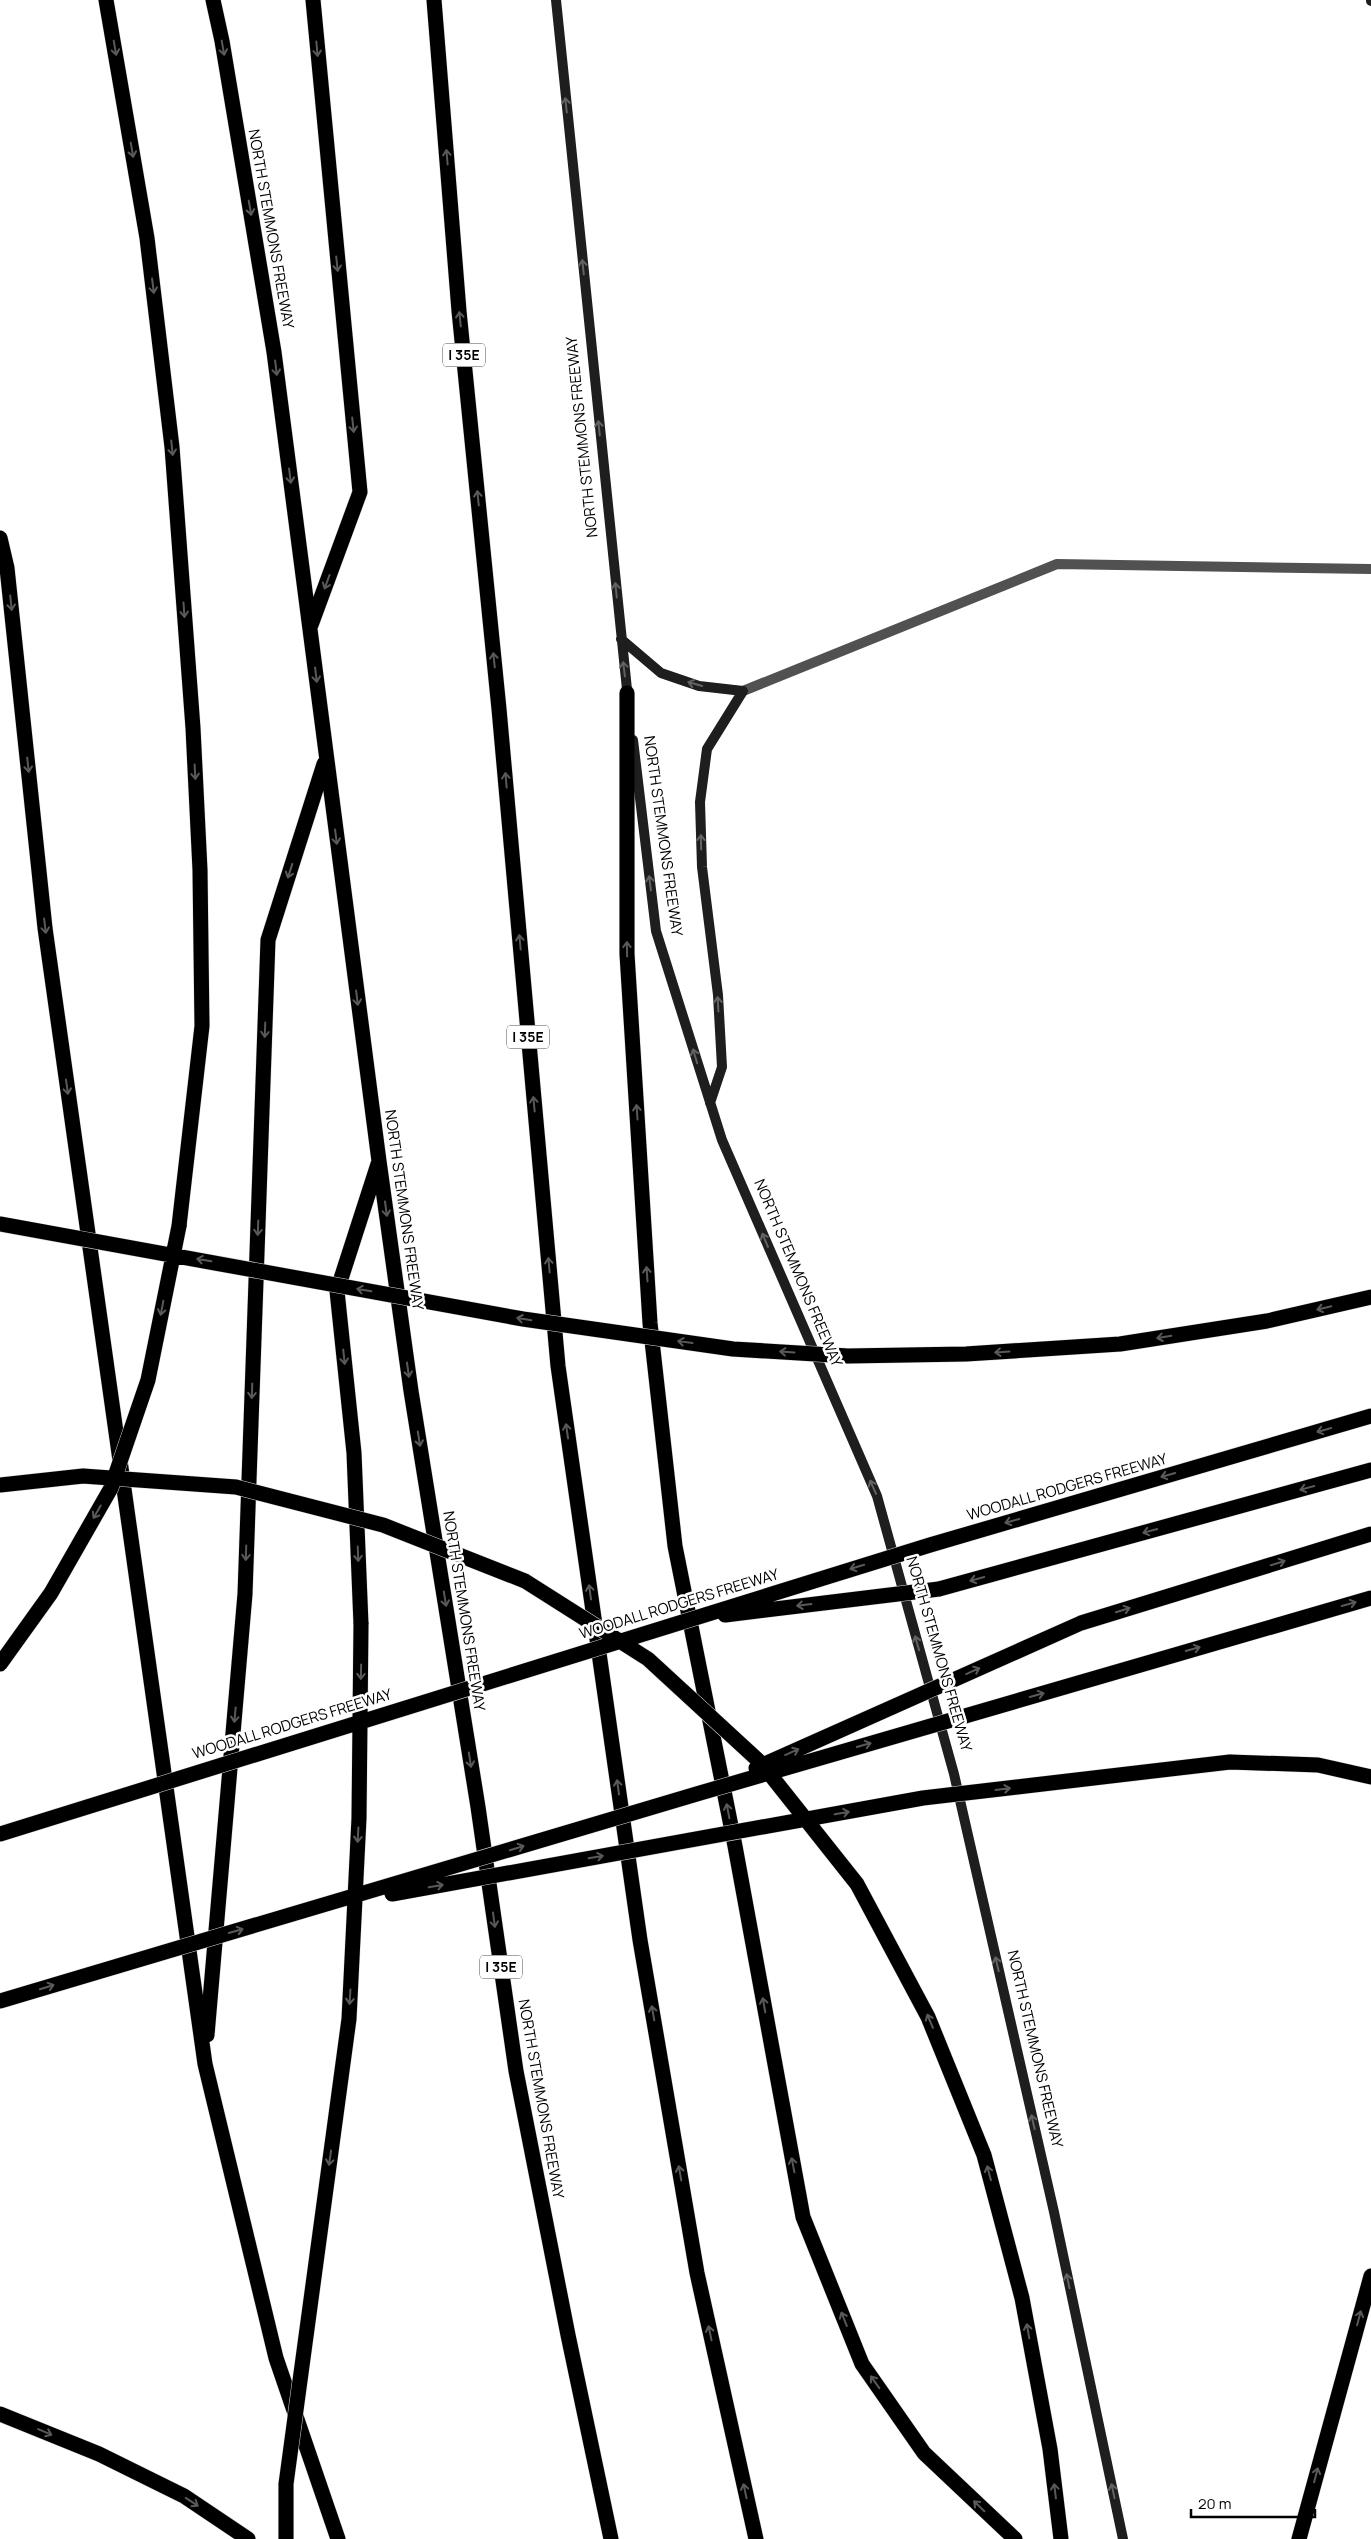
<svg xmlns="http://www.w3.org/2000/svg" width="1371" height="2539" viewBox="0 0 1371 2539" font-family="Manrope,sans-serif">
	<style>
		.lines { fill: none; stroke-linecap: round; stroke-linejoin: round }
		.motorway-casing { stroke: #dbdbdb; stroke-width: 16 }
		.service { stroke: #515151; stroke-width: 10 }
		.secondary { stroke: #1e1e1e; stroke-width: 10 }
		.motorway { stroke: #000; stroke-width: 15 }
		.motorway-bridge-casing { stroke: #dbdbdb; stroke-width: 16; stroke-linecap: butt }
		.motorway-bridge { stroke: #000; stroke-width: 15 }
		.oneway { stroke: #595959 }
		.oneway2 { stroke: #626262 }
		.labels { text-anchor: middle; stroke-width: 5; stroke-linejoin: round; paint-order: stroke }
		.shield { fill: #fff; stroke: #4c4c4c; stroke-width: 1 }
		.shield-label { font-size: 14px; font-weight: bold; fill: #000 }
		.street-label { font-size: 15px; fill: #000; stroke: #fff }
	</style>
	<rect width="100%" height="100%" fill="#fff"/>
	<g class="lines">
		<g class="motorway-casing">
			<path id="motorway" d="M106,0l41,238 25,209 21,281 7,142 2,156 -23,200
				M213,0l9,41 52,311 105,809 32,230 67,416 38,264 52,264 43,204
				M434,0l25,311 40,398 59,657 82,574 57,333 59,266
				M0,538l7,30 38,360 160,1136 71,294 62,181
				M311,625l49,-133 -47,-492
				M627,693v261l23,369 25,223 60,300 68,371 59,147 62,89 91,86
				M939,1589l432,-119
				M361,1624l-7,-171 -17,-162 41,-127
				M207,2035l38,-441 23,-654 56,-176
				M0,2414l99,40 85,42 64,43
				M1299,2539l72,-263"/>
		</g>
		<path class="service" d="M743,691l314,-127 314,5"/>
		<path class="secondary" d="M556,0l72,699
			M1371,0v1
			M621,639l40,34 38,13 44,5 -36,58 -7,53 2,65 16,128 4,72 -12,36
			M633,740l23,191 66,209 155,356 77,278 100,438 69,327"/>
		<use href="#motorway" class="motorway"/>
		<g class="motorway-bridge-casing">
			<path id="motorway-bridge" d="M0,1224l523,95 210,30 115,7 118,-2 154,-10 147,-23 104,-24
				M0,1485l83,-9 153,11 147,38 142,56 123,78 113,104 96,121 71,133 56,138 38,143 28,151 11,90
				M725,1615l214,-26
				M0,1664l51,-71 60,-105 37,-108 31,-154
				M756,1768l325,-145 290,-89
				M0,1834l930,-289 441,-129
				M392,1894l531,-96 307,-36 88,3 53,12
				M0,2001l700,-208 671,-195
				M286,2539v-55l63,-465 10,-201 2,-194"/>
		</g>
		<use href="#motorway-bridge" class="motorway-bridge"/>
	</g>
	<defs><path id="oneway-shaft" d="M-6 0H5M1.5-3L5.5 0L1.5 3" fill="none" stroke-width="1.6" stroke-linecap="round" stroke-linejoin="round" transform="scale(1.25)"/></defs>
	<g class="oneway">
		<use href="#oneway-shaft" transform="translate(115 48) rotate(80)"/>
		<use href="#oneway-shaft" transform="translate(223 48) rotate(80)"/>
		<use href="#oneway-shaft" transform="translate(317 49) rotate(85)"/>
		<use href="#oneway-shaft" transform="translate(132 150) rotate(80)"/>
		<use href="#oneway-shaft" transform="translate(447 157) rotate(-95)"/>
		<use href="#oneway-shaft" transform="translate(250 208) rotate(80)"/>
		<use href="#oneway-shaft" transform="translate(337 264) rotate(84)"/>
		<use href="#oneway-shaft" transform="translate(153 286) rotate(83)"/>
		<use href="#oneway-shaft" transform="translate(460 319) rotate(-96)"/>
		<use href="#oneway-shaft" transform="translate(276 368) rotate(83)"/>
		<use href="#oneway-shaft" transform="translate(353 425) rotate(84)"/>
		<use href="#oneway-shaft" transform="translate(172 448) rotate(84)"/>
		<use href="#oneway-shaft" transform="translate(290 476) rotate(83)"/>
		<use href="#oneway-shaft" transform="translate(478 498) rotate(-96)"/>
		<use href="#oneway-shaft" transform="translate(327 582) rotate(110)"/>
		<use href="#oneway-shaft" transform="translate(11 603) rotate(84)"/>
		<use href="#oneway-shaft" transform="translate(184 610) rotate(86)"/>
		<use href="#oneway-shaft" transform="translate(494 660) rotate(-96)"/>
		<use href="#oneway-shaft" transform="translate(316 675) rotate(83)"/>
		<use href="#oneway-shaft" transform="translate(28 765) rotate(84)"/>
		<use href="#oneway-shaft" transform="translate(195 772) rotate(87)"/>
		<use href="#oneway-shaft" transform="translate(506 780) rotate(-95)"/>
		<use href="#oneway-shaft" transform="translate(336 837) rotate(83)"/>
		<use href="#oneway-shaft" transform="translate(290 871) rotate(108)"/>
		<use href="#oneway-shaft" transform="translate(45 926) rotate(83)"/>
		<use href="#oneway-shaft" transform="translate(520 942) rotate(-95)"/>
		<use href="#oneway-shaft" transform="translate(627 949) rotate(-91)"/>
		<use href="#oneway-shaft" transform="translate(357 998) rotate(83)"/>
		<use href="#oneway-shaft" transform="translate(265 1030) rotate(92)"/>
		<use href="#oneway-shaft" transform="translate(67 1087) rotate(82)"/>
		<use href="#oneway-shaft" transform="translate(534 1104) rotate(-95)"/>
		<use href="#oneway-shaft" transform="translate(637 1112) rotate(-94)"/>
		<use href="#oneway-shaft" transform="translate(386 1209) rotate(82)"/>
		<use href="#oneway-shaft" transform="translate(258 1228) rotate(92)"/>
		<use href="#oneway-shaft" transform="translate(204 1260) rotate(-170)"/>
		<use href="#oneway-shaft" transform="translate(549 1265) rotate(-95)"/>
		<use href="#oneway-shaft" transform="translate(647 1274) rotate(-94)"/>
		<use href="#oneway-shaft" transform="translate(364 1290) rotate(-170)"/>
		<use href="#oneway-shaft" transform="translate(162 1308) rotate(101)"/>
		<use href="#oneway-shaft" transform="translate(1324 1308) rotate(167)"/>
		<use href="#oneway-shaft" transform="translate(524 1319) rotate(-171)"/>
		<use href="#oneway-shaft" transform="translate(1164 1337) rotate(171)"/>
		<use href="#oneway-shaft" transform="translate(685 1342) rotate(-172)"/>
		<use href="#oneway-shaft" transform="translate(787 1352) rotate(-176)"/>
		<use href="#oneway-shaft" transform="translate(1002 1352) rotate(176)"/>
		<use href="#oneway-shaft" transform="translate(344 1357) rotate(84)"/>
		<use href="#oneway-shaft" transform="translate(408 1370) rotate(82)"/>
		<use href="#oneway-shaft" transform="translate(252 1391) rotate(92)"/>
		<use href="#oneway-shaft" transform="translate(1324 1430) rotate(164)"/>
		<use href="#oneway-shaft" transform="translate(567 1431) rotate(-98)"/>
		<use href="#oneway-shaft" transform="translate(419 1439) rotate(81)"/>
		<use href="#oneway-shaft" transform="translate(1168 1475) rotate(164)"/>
		<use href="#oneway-shaft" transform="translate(1307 1488) rotate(165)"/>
		<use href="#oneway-shaft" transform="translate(97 1512) rotate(120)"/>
		<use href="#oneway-shaft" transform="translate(1012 1521) rotate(164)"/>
		<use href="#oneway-shaft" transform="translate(1150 1531) rotate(165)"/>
		<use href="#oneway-shaft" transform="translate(246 1553) rotate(92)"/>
		<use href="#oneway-shaft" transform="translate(358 1554) rotate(88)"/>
		<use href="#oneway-shaft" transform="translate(1278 1563) rotate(-17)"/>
		<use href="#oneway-shaft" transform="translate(857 1567) rotate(163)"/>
		<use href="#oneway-shaft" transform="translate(977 1579) rotate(165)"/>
		<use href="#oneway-shaft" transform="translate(590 1592) rotate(-98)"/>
		<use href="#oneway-shaft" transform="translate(445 1599) rotate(81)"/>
		<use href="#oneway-shaft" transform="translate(1349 1604) rotate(-16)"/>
		<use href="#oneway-shaft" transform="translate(804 1605) rotate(173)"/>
		<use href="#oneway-shaft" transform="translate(1123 1610) rotate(-17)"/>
		<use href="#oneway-shaft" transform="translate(1193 1649) rotate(-16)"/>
		<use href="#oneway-shaft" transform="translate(973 1671) rotate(-24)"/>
		<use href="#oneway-shaft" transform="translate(361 1672) rotate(91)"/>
		<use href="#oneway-shaft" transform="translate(1037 1695) rotate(-16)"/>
		<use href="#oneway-shaft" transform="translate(235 1715) rotate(95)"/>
		<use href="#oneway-shaft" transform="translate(864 1745) rotate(-16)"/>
		<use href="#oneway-shaft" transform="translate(792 1752) rotate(-24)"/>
		<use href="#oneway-shaft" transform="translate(470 1760) rotate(81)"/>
		<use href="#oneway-shaft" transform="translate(618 1787) rotate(-98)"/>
		<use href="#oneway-shaft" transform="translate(1003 1789) rotate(-7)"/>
		<use href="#oneway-shaft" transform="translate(728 1811) rotate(-101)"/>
		<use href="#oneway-shaft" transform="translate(842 1813) rotate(-10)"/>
		<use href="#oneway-shaft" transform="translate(358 1835) rotate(93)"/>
		<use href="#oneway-shaft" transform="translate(517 1848) rotate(-17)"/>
		<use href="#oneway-shaft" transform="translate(596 1857) rotate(-10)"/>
		<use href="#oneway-shaft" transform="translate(436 1886) rotate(-10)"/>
		<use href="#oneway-shaft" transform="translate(494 1920) rotate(82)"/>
		<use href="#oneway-shaft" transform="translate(236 1931) rotate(-16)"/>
		<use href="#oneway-shaft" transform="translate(47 1987) rotate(-17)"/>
		<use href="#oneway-shaft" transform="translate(350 1997) rotate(93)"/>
		<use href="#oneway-shaft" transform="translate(764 2005) rotate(-100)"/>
		<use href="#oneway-shaft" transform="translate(653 2013) rotate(-100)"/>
		<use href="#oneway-shaft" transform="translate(930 2021) rotate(-113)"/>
		<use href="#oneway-shaft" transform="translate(330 2158) rotate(98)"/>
		<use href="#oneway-shaft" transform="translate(793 2165) rotate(-101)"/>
		<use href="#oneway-shaft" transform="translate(680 2173) rotate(-100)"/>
		<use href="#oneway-shaft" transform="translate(989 2173) rotate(-105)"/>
		<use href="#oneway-shaft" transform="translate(1359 2318) rotate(-75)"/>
		<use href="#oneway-shaft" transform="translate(844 2319) rotate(-112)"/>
		<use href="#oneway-shaft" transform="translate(1028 2331) rotate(-100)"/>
		<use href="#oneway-shaft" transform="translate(710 2333) rotate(-102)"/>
		<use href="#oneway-shaft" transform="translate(875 2382) rotate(-125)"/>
		<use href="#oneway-shaft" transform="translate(45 2432) rotate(23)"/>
		<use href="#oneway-shaft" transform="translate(1316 2475) rotate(-75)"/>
		<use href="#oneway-shaft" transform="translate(745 2491) rotate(-102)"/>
		<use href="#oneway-shaft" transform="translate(1055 2491) rotate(-97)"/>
		<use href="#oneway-shaft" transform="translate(192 2502) rotate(33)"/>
		<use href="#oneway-shaft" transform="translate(979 2506) rotate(-136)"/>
	</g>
	<g class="oneway2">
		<use href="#oneway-shaft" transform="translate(566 105) rotate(-96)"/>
		<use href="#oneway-shaft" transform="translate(583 267) rotate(-96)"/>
		<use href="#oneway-shaft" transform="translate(599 428) rotate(-96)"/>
		<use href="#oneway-shaft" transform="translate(616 590) rotate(-96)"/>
		<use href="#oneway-shaft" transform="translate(624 669) rotate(-97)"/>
		<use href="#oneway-shaft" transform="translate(695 684) rotate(-164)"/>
		<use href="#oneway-shaft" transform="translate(701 842) rotate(-91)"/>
		<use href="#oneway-shaft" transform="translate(650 883) rotate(-97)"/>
		<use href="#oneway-shaft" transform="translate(718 1004) rotate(-93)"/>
		<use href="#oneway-shaft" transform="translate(695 1056) rotate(-107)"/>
		<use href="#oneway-shaft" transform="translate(765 1240) rotate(-113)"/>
		<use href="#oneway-shaft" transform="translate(873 1487) rotate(-114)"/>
		<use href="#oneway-shaft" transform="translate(917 1643) rotate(-106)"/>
		<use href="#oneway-shaft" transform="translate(997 1964) rotate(-103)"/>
		<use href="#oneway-shaft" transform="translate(1033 2122) rotate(-103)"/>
		<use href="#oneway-shaft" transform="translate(1068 2281) rotate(-102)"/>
		<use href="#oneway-shaft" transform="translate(1113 2491) rotate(-102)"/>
	</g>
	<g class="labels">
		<g class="shield">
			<rect x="443" y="343.5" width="42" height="23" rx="4"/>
			<rect x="507" y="1025.5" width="42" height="23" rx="4"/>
			<rect x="480" y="1955.5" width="42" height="23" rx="4"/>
		</g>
		<g class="shield-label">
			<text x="464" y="360">I 35E</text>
			<text x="528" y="1042">I 35E</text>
			<text x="501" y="1972">I 35E</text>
		</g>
		<g class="street-label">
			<text transform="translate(271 229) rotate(80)" y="5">NORTH STEMMONS FREEWAY</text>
			<text transform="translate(582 437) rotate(-96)" y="5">NORTH STEMMONS FREEWAY</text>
			<text transform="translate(663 836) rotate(82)" y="5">NORTH STEMMONS FREEWAY</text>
			<text transform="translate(404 1210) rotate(82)" y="5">NORTH STEMMONS FREEWAY</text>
			<text transform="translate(798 1273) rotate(67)" y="5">NORTH STEMMONS FREEWAY</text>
			<text transform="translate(1067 1487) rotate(-16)" y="5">WOODALL RODGERS FREEWAY</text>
			<text transform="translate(679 1604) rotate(-17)" y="5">WOODALL RODGERS FREEWAY</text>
			<text transform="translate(464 1611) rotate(81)" y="5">NORTH STEMMONS FREEWAY</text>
			<text transform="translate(939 1654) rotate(74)" y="5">NORTH STEMMONS FREEWAY</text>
			<text transform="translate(292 1724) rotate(-17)" y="5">WOODALL RODGERS FREEWAY</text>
			<text transform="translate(1035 2049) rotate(77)" y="5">NORTH STEMMONS FREEWAY</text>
			<text transform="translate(541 2099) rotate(80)" y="5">NORTH STEMMONS FREEWAY</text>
		</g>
	</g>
	<path d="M1191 2509v8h124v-8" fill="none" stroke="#000000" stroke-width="2.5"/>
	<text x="1198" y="2509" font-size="15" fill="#000000" stroke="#ffffff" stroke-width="4" paint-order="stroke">20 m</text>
</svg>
